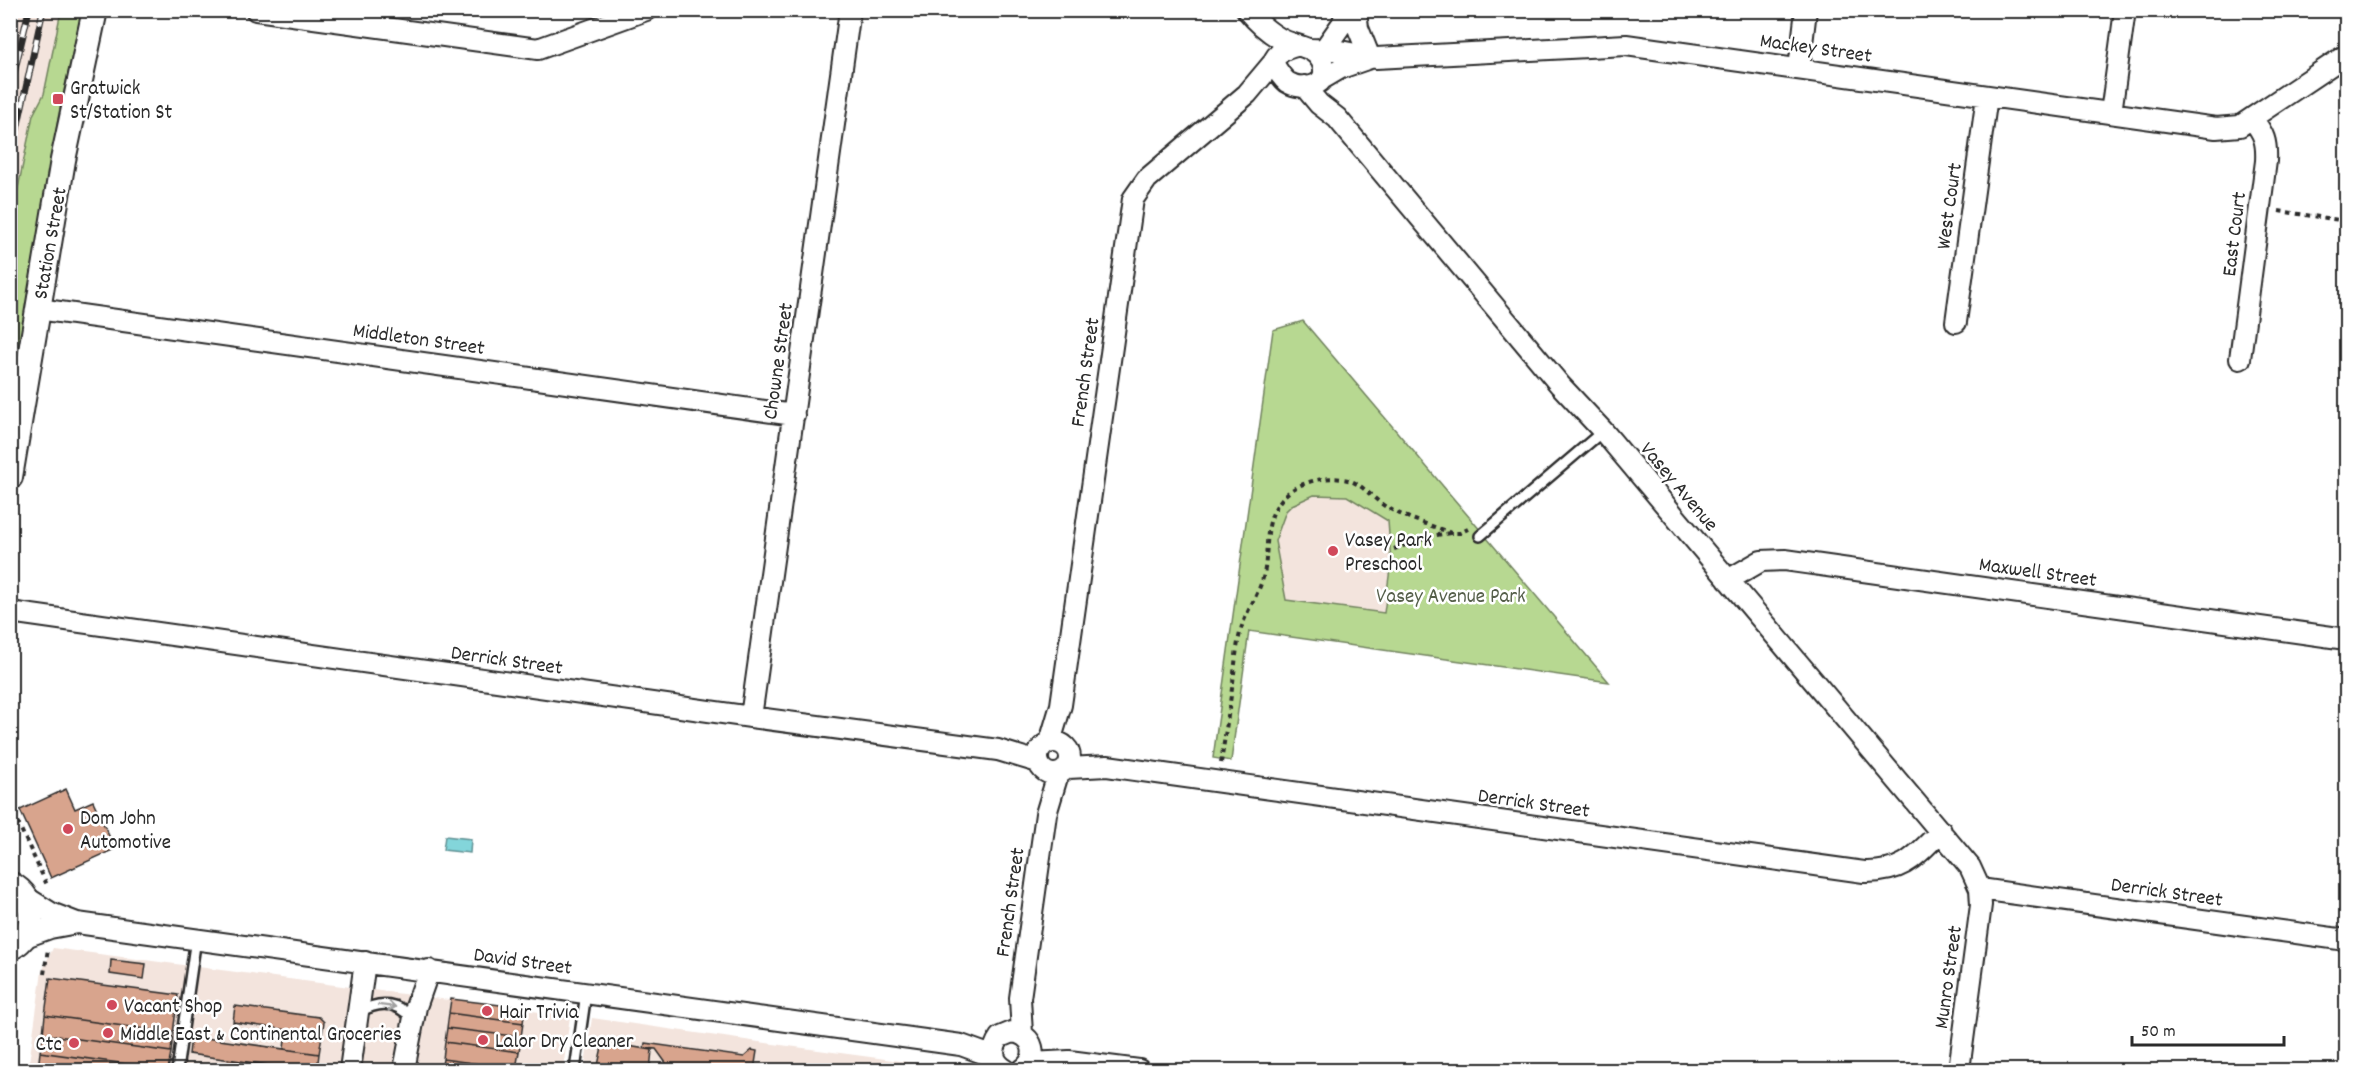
<svg xmlns="http://www.w3.org/2000/svg" width="2357" height="1081" viewBox="0 0 2357 1081" font-family="Dekko,sans-serif">
	<style>
		.built { fill: #f3e4dd }
		.green { fill: #b7d891; stroke: #71825e; stroke-width: 1.5; fill-rule: evenodd }
		.water { fill: #83d5da; stroke: #609194; stroke-width: 1.5 }
		.building { fill: #d8a48d; stroke: #2b2b2b; stroke-width: 1.5 }
		.lines { fill: none; stroke-linecap: round; stroke-linejoin: round }
		.service-casing { stroke: #2b2b2b; stroke-width: 14 }
		.minor-casing { stroke: #2b2b2b; stroke-width: 24 }
		.tertiary-casing { stroke: #2b2b2b; stroke-width: 28 }
		.path { stroke: #2b2b2b; stroke-width: 4; stroke-dasharray: 4.5 4.5; stroke-linecap: butt }
		.service { stroke: #fff; stroke-width: 9 }
		.minor { stroke: #fff; stroke-width: 20 }
		.tertiary { stroke: #fff; stroke-width: 24 }
		.rail-casing { stroke: #2b2b2b; stroke-width: 7 }
		.rail { stroke: #fff; stroke-width: 4.5; stroke-dasharray: 14; stroke-linecap: butt }
		.oneway { stroke: #a0a0a0 }
		.poi-dot { fill: #d1495b; stroke: #fff; stroke-width: 2 }
		.labels { text-anchor: middle; stroke-width: 5; stroke-linejoin: round; paint-order: stroke }
		.street-label { font-size: 21px; fill: #2b2b2b; stroke: #fff }
		.poi-label { font-size: 21px; fill: #2b2b2b; stroke: #fff; text-anchor: start }
		.park-label { font-size: 21px; fill: #555f4a; stroke: #fff }
	</style>
	<rect width="100%" height="100%" fill="#fff"/>
	<filter id="ink" filterUnits="userSpaceOnUse"><feTurbulence type="fractalNoise" baseFrequency=".0167" numOctaves="2"/><feDisplacementMap in="SourceGraphic" scale="12" xChannelSelector="R" yChannelSelector="G"/><feConvolveMatrix kernelMatrix="1 2 1 2 8 2 1 2 1" color-interpolation-filters="sRGB"/></filter>
	<g filter="url(#ink)">
		<path class="built" d="M12,11h49l-17,83 -11,22 -23,106v-202z
			M1314,495l33,1 41,25 3,41 -7,52 -99,-14 -10,-60 11,-29 6,-6z
			M53,948l517,68 -7,54h-535l14,-99z
			M592,1018l174,25 201,27h-383z"/>
		<path class="green" d="M61,11h21l-23,102 -48,286v-177l22,-107 11,-21z
			M1303,321l306,361 -360,-51 -18,130 -18,-3 60,-428zM1314,495l33,1 41,25 3,41 -7,51 -98,-13 -11,-59 11,-30 6,-6z"/>
		<path class="water" d="M445,836l26,3 -1,14 -27,-3z"/>
		<path class="building" d="M66,789l9,20 18,-8 22,48 -64,29 -31,-68z
			M111,960l35,4 -2,15 -34,-5z
			M50,978l128,17 -5,38 -128,-18z
			M451,999l74,9 -2,15 -74,-10z
			M235,1006l84,11 5,5 -2,13 -89,-13z
			M449,1013l74,10 -2,14 -74,-9z
			M45,1015l128,18 -2,19 -128,-18z
			M447,1028l74,9 -2,15 -74,-10z
			M286,1030l36,5 -3,19 -35,-5z
			M43,1034l128,18 -3,18 -128,-18z
			M191,1036l128,18 -2,16h-14l-114,-16z
			M445,1042l74,10 -3,17 -73,-10z
			M603,1042l49,8 -2,20h-53z
			M645,1043l99,14 8,-7 5,1 -3,19h-83l-15,-21 -12,-1z
			M40,1052l93,13 -1,5h-94z
			M228,1059l75,11h-76z
			M443,1059l73,10v1h-75z"/>
		<g class="lines">
			<g class="service-casing">
				<path id="service" d="M1480,536l123,-105
					M360,1012c20,-12 39,-10 53,8
					M177,1070l19,-132
					M575,1070l11,-77"/>
			</g>
			<g class="minor-casing">
				<path id="minor" d="M256,10l282,39 108,-39
					M1247,10c9,11 20,21 32,28 15,9 36,7 43,24 10,25 -19,30 -35,20 -6,-5 -10,-12 -14,-19 4,-11 12,-14 23,-17
					M1356,10l2,18 12,30
					M1325,48l17,-24 5,-14
					M1310,49l25,1 41,8 250,-13 590,83 24,-2 106,-71
					M1799,69l7,-59
					M1324,78l17,-10 29,-10
					M1304,86l15,18 18,14 223,267 43,46 367,436 10,22 1,16 -22,165
					M2111,113l14,-103
					M38,309l756,106
					M1956,322l31,-226
					M2240,359l26,-198c1,-19 -2,-28 -14,-42
					M1728,580l33,-19 24,-1 561,79
					M10,612l741,105 247,33 40,12
					M751,717l99,-707
					M1038 758a16 16 0 1 1 32 0a16 16 0 1 1-32 0Z
					M1050,742l11,-37 72,-506 14,-20 100,-85 26,-31
					M1068,768l39,-2 757,106c39,1 51,-15 77,-41
					M1980,889l366,51
					M27,898l24,15 26,10 884,122 33,12
					M25,937l25,-9 27,-5
					M1022,1034l-2,-36 26,-184 12,-40
					M1031,1063l38,-2 70,9
					M350,1070l15,-108
					M404,1070l12,-63 13,-37
					M1006,1070c-14,-8 -15,-20 -6,-33l12,-5c22,2 28,26 10,38"/>
			</g>
			<g class="tertiary-casing">
				<path id="tertiary" d="M10,477l53,-317 32,-150
					M10,884c28,14 28,50 0,64"/>
			</g>
			<path class="path" d="M2279,211l67,10
				M1394,549l37,-13 19,-3
				M1221,763c4,-27 8,-54 12,-81 2,-16 3,-33 7,-49 5,-21 19,-38 24,-59 5,-24 -1,-53 17,-74 13,-17 41,-24 62,-21 18,2 29,20 45,29 20,11 42,17 63,25h9l8,-4
				M10,806l38,81
				M44,974l4,-25"/>
			<use href="#service" class="service"/>
			<use href="#minor" class="minor"/>
			<use href="#tertiary" class="tertiary"/>
			<g class="rail-casing">
				<path id="rail" d="M10,90l19,-80
					M10,161l33,-151"/>
			</g>
			<use href="#rail" class="rail"/>
		</g>
		<defs><path id="oneway-shaft" d="M-6 0H5M1.5-3L5.5 0L1.5 3" fill="none" stroke-width="1.6" stroke-linecap="round" stroke-linejoin="round" transform="scale(1.5)"/></defs>
		<use class="oneway" href="#oneway-shaft" transform="translate(387 1006) rotate(7)"/>
	</g>
	<g class="poi-dot">
		<rect x="52" y="93" width="12" height="12" rx="3"/>
		<circle cx="1333" cy="551" r="6"/>
		<circle cx="68" cy="829" r="6"/>
		<circle cx="112" cy="1005" r="6"/>
		<circle cx="487" cy="1011" r="6"/>
		<circle cx="108" cy="1033" r="6"/>
		<circle cx="483" cy="1040" r="6"/>
		<circle cx="74" cy="1043" r="6"/>
	</g>
	<g class="labels">
		<g class="street-label">
			<text transform="translate(1816 47) rotate(8)" y="7">Mackey Street</text>
			<text transform="translate(1948 206) rotate(-82)" y="7">West Court</text>
			<text transform="translate(2233 234) rotate(-83)" y="7">East Court</text>
			<text transform="translate(49 243) rotate(-80)" y="7">Station Street</text>
			<text transform="translate(419 338) rotate(8)" y="7">Middleton Street</text>
			<text transform="translate(777 361) rotate(-82)" y="7">Chowne Street</text>
			<text transform="translate(1084 372) rotate(-82)" y="7">French Street</text>
			<text transform="translate(1680 486) rotate(50)" y="7">Vasey Avenue</text>
			<text transform="translate(2038 571) rotate(8)" y="7">Maxwell Street</text>
			<text transform="translate(507 659) rotate(8)" y="7">Derrick Street</text>
			<text transform="translate(1534 802) rotate(8)" y="7">Derrick Street</text>
			<text transform="translate(2167 891) rotate(8)" y="7">Derrick Street</text>
			<text transform="translate(1009 902) rotate(-82)" y="7">French Street</text>
			<text transform="translate(523 960) rotate(8)" y="7">David Street</text>
			<text transform="translate(1947 977) rotate(-82)" y="7">Munro Street</text>
		</g>
		<g class="poi-label">
			<text x="70" y="94">Gratwick<tspan x="70" dy="24">St/Station St</tspan></text>
			<text x="1345" y="546">Vasey Park<tspan x="1345" dy="24">Preschool</tspan></text>
			<text x="80" y="824">Dom John<tspan x="80" dy="24">Automotive</tspan></text>
			<text x="124" y="1012">Vacant Shop</text>
			<text x="499" y="1018">Hair Trivia</text>
			<text x="120" y="1040">Middle East &amp; Continental Groceries</text>
			<text x="495" y="1047">Lalor Dry Cleaner</text>
			<text x="62" y="1050" text-anchor="end">Ctc</text>
		</g>
		<g class="park-label">
			<text x="1451" y="602">Vasey Avenue Park</text>
		</g>
	</g>
	<rect width="2357" height="1081" fill="none" stroke="#fff" stroke-width="36"/>
	<rect x="18" y="18" width="2321" height="1045" fill="none" stroke="#2b2b2b" stroke-width="2" filter="url(#ink)"/>
	<path d="M2132 1036v9h152v-9" fill="none" stroke="#2b2b2b" stroke-width="3"/>
	<text x="2141" y="1036" font-size="18" fill="#2b2b2b" stroke="#ffffff" stroke-width="4.5" paint-order="stroke">50 m</text>
</svg>
